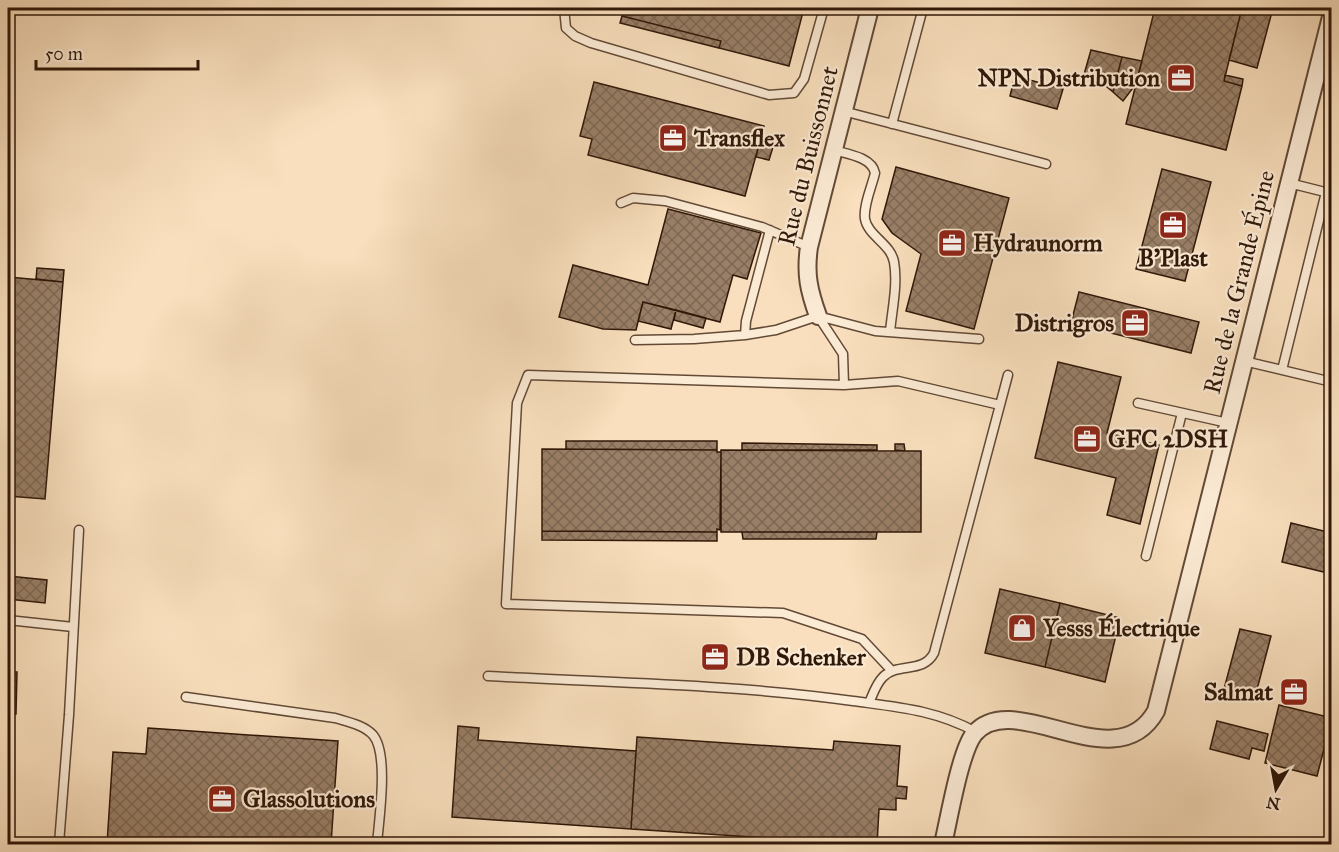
<svg xmlns="http://www.w3.org/2000/svg" width="1339" height="852" viewBox="0 0 1339 852" font-family="'IM FELL Great Primer',serif">
	<style>
		.building { fill: url(#building-cross-hatch); stroke: #301809; stroke-width: 1.5 }
		.lines { fill: none; stroke-linecap: round; stroke-linejoin: round }
		.lane-casing { stroke: #624a36; stroke-width: 11 }
		.street-casing { stroke: #624a36; stroke-width: 20 }
		.lane { stroke: #fbead4; stroke-width: 8 }
		.street { stroke: #fbead4; stroke-width: 16 }
		.labels { text-anchor: middle; stroke-width: 4.5; stroke-linejoin: round; paint-order: stroke }
		.poi-label { font-size: 24px; font-weight: bold; fill: #301809; stroke: #fbead4; text-anchor: start }
		.street-label { font-size: 24px; fill: #301809; stroke: #fbead4 }
	</style>
	<defs>
		<pattern id="building-cross-hatch" width="8" height="8" patternUnits="userSpaceOnUse" patternTransform="scale(1.5)"><rect width="8" height="8" fill="#997f67"/><path d="M0 0l8 8M0 8l8-8" fill="none" stroke="#7d6753"/></pattern>
	</defs>
	<rect width="100%" height="100%" fill="#f9dfbd"/>
	<filter id="stains"><feTurbulence type="fractalNoise" baseFrequency=".00333" numOctaves="4"/><feColorMatrix values="0 0 0 0 .2 0 0 0 0 .09 0 0 0 0 .02 0 0 0 .5 -.17"/></filter>
	<radialGradient id="worn" r=".72"><stop offset=".6" stop-color="#630" stop-opacity="0"/><stop offset="1" stop-color="#630" stop-opacity=".3"/></radialGradient>
	<path class="building" d="M624,8h180l-15,58 -70,-18 2,-7 -99,-25z
		M1155,8h87l-18,73 18,5 -16,64 -100,-26z
		M1242,8h31l-16,60 -28,-8z
		M622,16l99,25 -2,7 -99,-25z
		M1091,50l31,7 -9,35 -11,-9 -19,-5z
		M1122,57l20,4 -6,23 -13,17 -10,-9z
		M1225,75l18,4 -1,7 -18,-5z
		M1015,76l48,13 -6,20 -47,-13z
		M594,82l170,44 -19,70 -157,-41 4,-16 -12,-3z
		M759,144l14,3 -4,13 -13,-3z
		M896,167l113,31 -35,131 -68,-18 15,-57 -29,-21 -10,-14z
		M1162,169l49,13 -26,99 -49,-12z
		M668,209l93,24 -14,46 -14,-4 -13,47 -77,-20 -7,28 -33,-1 -44,-12 14,-52 75,20z
		M37,268l27,2 -1,12 -27,-3z
		M8,277l55,5 -18,217 -37,-3z
		M1079,292l120,30 -8,31 -120,-30z
		M643,302l33,8 -5,19 -33,-8z
		M676,310l30,8 -3,10 -29,-8z
		M1058,362l63,15 -14,56 52,12 -19,79 -33,-9 9,-37 -81,-20z
		M566,441h151v9l-151,-1z
		M742,443l135,2v5h-135z
		M895,444h9l1,7 -10,-1z
		M542,449l175,1v2h4l-1,78 -3,-1v3l-175,-1z
		M721,450l200,1v81h-200z
		M1291,523l41,10v41l-50,-12z
		M542,531l175,1v9l-175,-1z
		M742,532h135l-1,7h-133z
		M8,576l39,4 -2,23 -37,-4z
		M1000,589l60,14 -15,64 -60,-14z
		M1060,603l60,15 -15,64 -60,-15z
		M1240,629l31,7 -16,61 -31,-8z
		M8,672h9l-1,42h-8z
		M1279,705l53,13 -15,58 -52,-13z
		M1217,721l51,13 -4,17 -12,-3 -3,11 -39,-10z
		M458,726l21,2 -1,12 158,11 -5,78 -179,-12z
		M148,728l190,13 -7,103h-224l6,-92 33,2z
		M637,737l196,13 1,-9 66,5 -3,40 10,1 -1,12 -10,-1v12l-17,-1 -2,35h-50v-2l-196,-13z"/>
	<g class="lines">
		<g class="lane-casing">
			<path id="lane" d="M564,8l2,20 9,8 16,7 178,52 25,-2 10,-14 20,-71
				M843,111l203,53
				M892,124l31,-116
				M833,150c14,4 39,7 42,23 -3,13 -12,33 -10,46 3,17 26,25 29,43 4,22 -2,48 -4,70
				M1289,183l40,10
				M621,203l12,-5 32,3 97,26 47,20
				M818,316l25,38 1,31 -316,-10 -11,28 -11,201 277,9 79,26 30,32
				M745,335l1,-14 24,-91
				M635,340l59,-1 51,-4 31,-5 42,-14 57,15 104,8
				M1244,361l88,21
				M1282,370l44,-178
				M844,385l54,-4 102,24
				M1138,403l90,20
				M1146,556l36,-143
				M8,620l65,7
				M488,676c121,7 244,8 365,25 44,6 83,9 123,31
				M186,697l149,21c13,4 29,7 38,17 16,19 6,84 4,109
				M869,703c4,-9 7,-19 14,-26 15,-15 40,-3 51,-24l74,-278
				M59,844l10,-129 10,-185"/>
		</g>
		<g class="street-casing">
			<path id="street" d="M818,316c-9,-25 -13,-42 -9,-69l61,-239
				M943,844c6,-25 17,-92 31,-110 40,-48 142,49 182,-23l176,-698"/>
		</g>
		<use href="#lane" class="lane"/>
		<use href="#street" class="street"/>
	</g>
	<defs>
		<g id="office-square" transform="scale(1.5)"><rect x="-9" y="-9" width="18" height="18" rx="4" fill="#8f2418" stroke="#fbead4"/><path d="M-6-3h4V-5.5h4V-3h4V5H-6ZM-1-4.5V-3h2v-1.5ZM-6 0V1H6V0Z" fill="#fff"/></g>
		<g id="shop-square" transform="scale(1.5)"><rect x="-9" y="-9" width="18" height="18" rx="4" fill="#8f2418" stroke="#fbead4"/><path d="M-5-2.5h2.3a2.7 3.5 0 0 1 5.4 0H5L5.5 6h-11ZM-1.5-2.5h3a1.5 2.3 0 0 0-3 0Z" fill="#fff"/></g>
	</defs>
	<g fill-rule="evenodd">
		<use href="#office-square" x="1181" y="78"/>
		<use href="#office-square" x="673" y="138"/>
		<use href="#office-square" x="1173" y="225"/>
		<use href="#office-square" x="952" y="243"/>
		<use href="#office-square" x="1135" y="323"/>
		<use href="#office-square" x="1087" y="439"/>
		<use href="#shop-square" x="1022" y="628"/>
		<use href="#office-square" x="715" y="657"/>
		<use href="#office-square" x="1294" y="692"/>
		<use href="#office-square" x="222" y="799"/>
	</g>
	<g class="labels">
		<g class="poi-label">
			<text x="1160" y="86" text-anchor="end">NPN Distribution</text>
			<text x="694" y="146">Transflex</text>
			<text x="973" y="251">Hydraunorm</text>
			<text x="1173" y="266" text-anchor="middle">B’Plast</text>
			<text x="1114" y="331" text-anchor="end">Distrigros</text>
			<text x="1108" y="447">GFC 2DSH</text>
			<text x="1043" y="636">Yesss Électrique</text>
			<text x="736" y="665">DB Schenker</text>
			<text x="1273" y="700" text-anchor="end">Salmat</text>
			<text x="243" y="807">Glassolutions</text>
		</g>
		<g class="street-label">
			<text transform="translate(808 156) rotate(-76)" y="8">Rue du Buissonnet</text>
			<text transform="translate(1239 282) rotate(-76)" y="8">Rue de la Grande Épine</text>
		</g>
	</g>
	<rect width="1339" height="852" fill="none" stroke="#f9dfbd" stroke-width="30"/>
	<rect x="9" y="9" width="1321" height="834" fill="none" stroke="#301809" stroke-width="3"/>
	<rect x="15" y="15" width="1309" height="822" fill="none" stroke="#301809" stroke-width="1.5"/>
	<g transform="translate(1276 789) rotate(190)" stroke="#fbead4" stroke-width="4.5" paint-order="stroke">
	<path d="M0-4.5L10 22L0 15L-10 22Z" fill="#301809"/>
	<text y="-9" font-size="16" font-weight="bold" text-anchor="middle" fill="#301809">N</text>
	</g>
	<path d="M36 60v9h162v-9" fill="none" stroke="#301809" stroke-width="3"/>
	<text x="45" y="60" font-size="18" fill="#301809" stroke="#fbead4" stroke-width="4.5" paint-order="stroke">50 m</text>
	<rect width="100%" height="100%" filter="url(#stains)"/>
	<rect width="100%" height="100%" fill="url(#worn)"/>
</svg>
